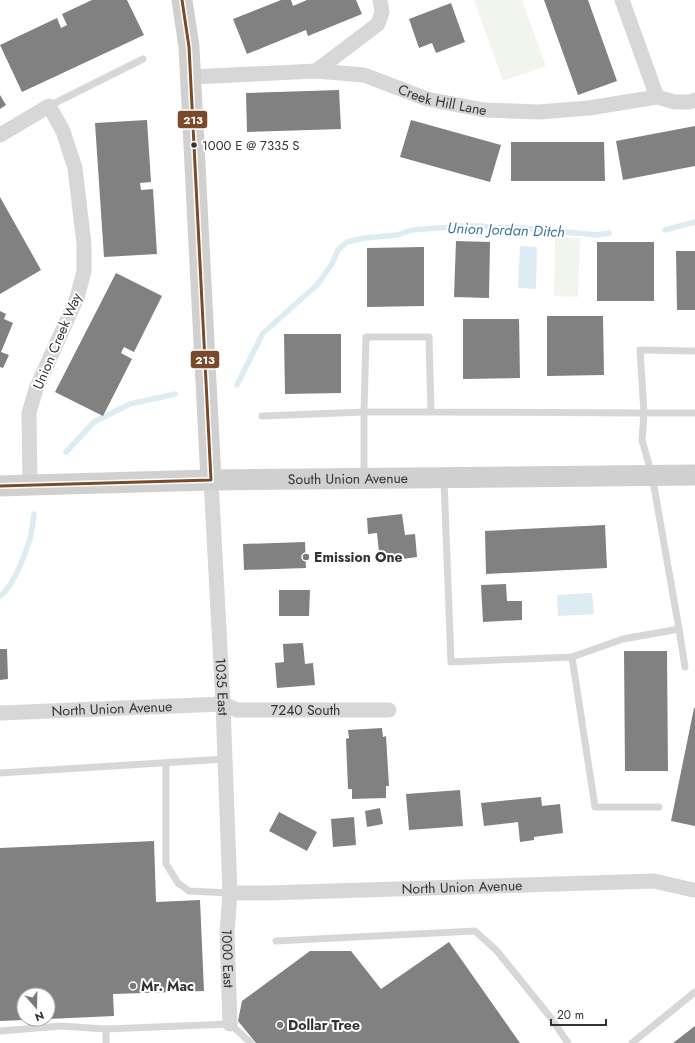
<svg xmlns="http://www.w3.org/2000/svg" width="695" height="1043" viewBox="0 0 695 1043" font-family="Jost,sans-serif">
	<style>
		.green { fill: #f1f5ed }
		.water { fill: #ddebf3 }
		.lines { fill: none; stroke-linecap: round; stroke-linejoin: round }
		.stream { stroke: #ddebf3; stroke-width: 5.5 }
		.building { fill: #818181 }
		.lane { stroke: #d7d7d7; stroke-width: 7 }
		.street { stroke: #d7d7d7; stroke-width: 15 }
		.secondary { stroke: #d0d0d0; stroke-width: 21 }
		.bus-1-casing { stroke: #fff; stroke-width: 6 }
		.bus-1 { stroke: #7a4b2a; stroke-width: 3 }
		.bus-dot { fill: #333; stroke: #fff; stroke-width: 1.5 }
		.poi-dot { fill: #7a7a7a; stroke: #fff; stroke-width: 1.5 }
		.labels { text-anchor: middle; stroke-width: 4; stroke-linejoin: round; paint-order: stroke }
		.bus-label { font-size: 13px; fill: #333; stroke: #fff; text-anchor: start }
		.street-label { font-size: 14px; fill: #333; stroke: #fff }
		.poi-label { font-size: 14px; font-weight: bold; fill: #333; stroke: #fff; text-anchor: start }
		.water-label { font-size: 15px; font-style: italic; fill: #3f7597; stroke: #fff }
		.line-badge { stroke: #fff; stroke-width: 1.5 }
		.badge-label { font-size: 11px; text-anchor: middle; font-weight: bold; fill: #fff }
	</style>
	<rect width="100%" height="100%" fill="#fff"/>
	<path class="green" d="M474,0h48l24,66 -43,15z
		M555,237l25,1 -2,59 -24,-1z"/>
	<path class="water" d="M520,246l17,1 -1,42 -18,-1z
		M592,593l2,21 -36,2 -1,-21z"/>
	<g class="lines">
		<path class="stream" d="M665,230l30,-8
			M237,385l26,-52 54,-48 15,-21 6,-14 9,-8 17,-4 33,-3 15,-5 53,-4h17l12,2 18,-1 85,8 12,-2
			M66,452l28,-30 36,-18 45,-10
			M0,596c13,-9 25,-42 30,-57 2,-8 3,-17 4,-25"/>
	</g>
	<path class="building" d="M92,0h35l17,35 -122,57 -22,-47 57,-27 4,10 6,-3 -5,-11z
		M281,0h10l2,6 14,-6h49l6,14 -54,22 -2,-6 -59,24 -14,-35z
		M544,0h44l29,81 -39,14z
		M451,3l14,39 -29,11 -4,-10 -13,5 -10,-29z
		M339,90l2,39 -94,3 -1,-39z
		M0,95l6,10 -6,4z
		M147,120l4,62 -11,1 1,7 12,-1 4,65 -53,3 -9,-134z
		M411,120l90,25 -11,37 -90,-25z
		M695,126v40l-72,14 -7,-39z
		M511,142h93l1,39h-94z
		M0,197l41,73 -41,24z
		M456,241l34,1 -1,56 -35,-1z
		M597,242h57v59h-57z
		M424,247v59l-57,1v-59z
		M676,251h19v59h-18z
		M116,273l46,23 -28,56 -10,-5 -3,6 11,6 -29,57 -48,-24z
		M0,311l6,3 -2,5 9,4 -12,29 8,3 -6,13 -3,-1z
		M547,316h56l1,59 -57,1z
		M463,319h56l1,59 -57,1z
		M284,334h57v59l-56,1z
		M402,514l3,21 10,-1 2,23 -37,5 -3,-29 -9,1 -1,-16z
		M605,525l2,43 -121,6 -1,-43z
		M305,542l1,26 -62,2 -1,-26z
		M506,584l1,17h15v19l-39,2 -2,-37z
		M279,590h31l-1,26h-30z
		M303,643l2,21 8,-1 2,22 -38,3 -2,-25 9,-1 -1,-18z
		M0,649h7l1,30 -8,1z
		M624,651h43l1,120h-43z
		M694,708h1v118l-24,-5z
		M382,728l1,9 3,-1 3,50h-3v12l-34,1v-10h-4l-2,-50 3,-1 -1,-8z
		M460,790l3,36 -54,4 -3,-36z
		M541,797l1,9 18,-2 3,29 -29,4v3l-14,2 -2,-20 -34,4 -3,-23z
		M380,808l3,16 -16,3 -2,-16z
		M279,812l38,20 -10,19 -38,-20z
		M354,817l2,28 -23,2 -2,-28z
		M154,841l2,61 44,-2 4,91 -91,3 1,22 -66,3v-24h-24v25l-24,1v-173z
		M449,942l71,101h-264l-18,-22 4,-20 68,-50h41l30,38z
		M695,1026v17h-22z"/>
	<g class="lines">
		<path class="lane" d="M49,106l94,-47
			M695,351l-55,-1 4,63h51
			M262,416l102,-4h67
			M364,476v-64l2,-75h63l2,75 213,1 -2,27 10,35 27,154 6,38
			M444,480l7,182 121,-5 51,-18 56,-10
			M572,657l23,150h64
			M166,763v101l12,19 11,8 41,2
			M0,773l225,-14
			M276,941l199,-10 22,20 54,67 17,25
			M106,1029v14
			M0,1031l61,-5 45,3 124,-5 21,19
			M632,1043l63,-51"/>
		<g class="street">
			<path d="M622,0l35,97"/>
			<path d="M316,71l62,-47 4,-12 -2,-12"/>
			<path id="s1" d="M191,77l125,-6 48,4 63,24 57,11 55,2 50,-4 68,-11 18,5h14l6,-2"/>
			<path d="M0,135l49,-29 14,25 12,37 9,76v27l-7,27 -41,91 -7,24 1,72"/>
			<path id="s2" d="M211,480l12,224 2,55 5,134 -3,40 3,91"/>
			<path id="s3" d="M0,713l223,-9 14,6h152"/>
			<path id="s4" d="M230,893h37l387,-12 39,9"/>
		</g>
		<g class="secondary">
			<path d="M182,0l7,47 22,433"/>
			<path id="s5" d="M0,486l30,-1 181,-5 484,-5"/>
		</g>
		<g class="bus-1-casing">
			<path id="bus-1" d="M182,0l7,47 22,433
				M0,486l211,-6"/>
		</g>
		<use href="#bus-1" class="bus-1"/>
	</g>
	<circle class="bus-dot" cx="194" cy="145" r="3.5"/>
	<g class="poi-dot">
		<circle cx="306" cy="557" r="4"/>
		<circle cx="133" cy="986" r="4"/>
		<circle cx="280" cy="1025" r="4"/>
	</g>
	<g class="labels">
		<g class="bus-label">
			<text x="202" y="150">1000 E @ 7335 S</text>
		</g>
		<g class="street-label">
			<text dy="5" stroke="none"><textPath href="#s1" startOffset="256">Creek Hill Lane</textPath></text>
			<text transform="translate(57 341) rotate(-67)" y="5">Union Creek Way</text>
			<text dy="5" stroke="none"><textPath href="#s5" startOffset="348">South Union Avenue</textPath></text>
			<text dy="5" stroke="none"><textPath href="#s2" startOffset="207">1035 East</textPath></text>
			<text dy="5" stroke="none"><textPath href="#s3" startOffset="112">North Union Avenue</textPath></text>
			<text dy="5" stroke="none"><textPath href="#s3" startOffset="307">7240 South</textPath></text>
			<text dy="5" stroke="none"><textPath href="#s4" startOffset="232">North Union Avenue</textPath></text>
			<text dy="5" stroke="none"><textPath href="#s2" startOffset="479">1000 East</textPath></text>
		</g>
		<g class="poi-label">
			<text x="314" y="562">Emission One</text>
			<text x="141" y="991">Mr. Mac</text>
			<text x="288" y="1030">Dollar Tree</text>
		</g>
		<g class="water-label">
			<text transform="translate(506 230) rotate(2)" y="5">Union Jordan Ditch</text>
		</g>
	</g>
	<g class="line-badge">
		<rect x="177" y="110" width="31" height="19" rx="4" fill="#7a4b2a"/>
		<rect x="190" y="350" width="30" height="19" rx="4" fill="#7a4b2a"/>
	</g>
	<g class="badge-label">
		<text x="193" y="124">213</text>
		<text x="205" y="364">213</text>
	</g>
	<g transform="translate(36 1007) rotate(160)"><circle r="19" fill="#ffffff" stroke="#adadad"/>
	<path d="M0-3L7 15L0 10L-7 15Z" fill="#7a7a7a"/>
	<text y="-6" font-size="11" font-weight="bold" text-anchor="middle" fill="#333333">N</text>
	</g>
	<path d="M551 1019v6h55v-6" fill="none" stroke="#333333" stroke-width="2"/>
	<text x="557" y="1019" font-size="12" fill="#333333" stroke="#ffffff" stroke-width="3" paint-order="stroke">20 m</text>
</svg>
